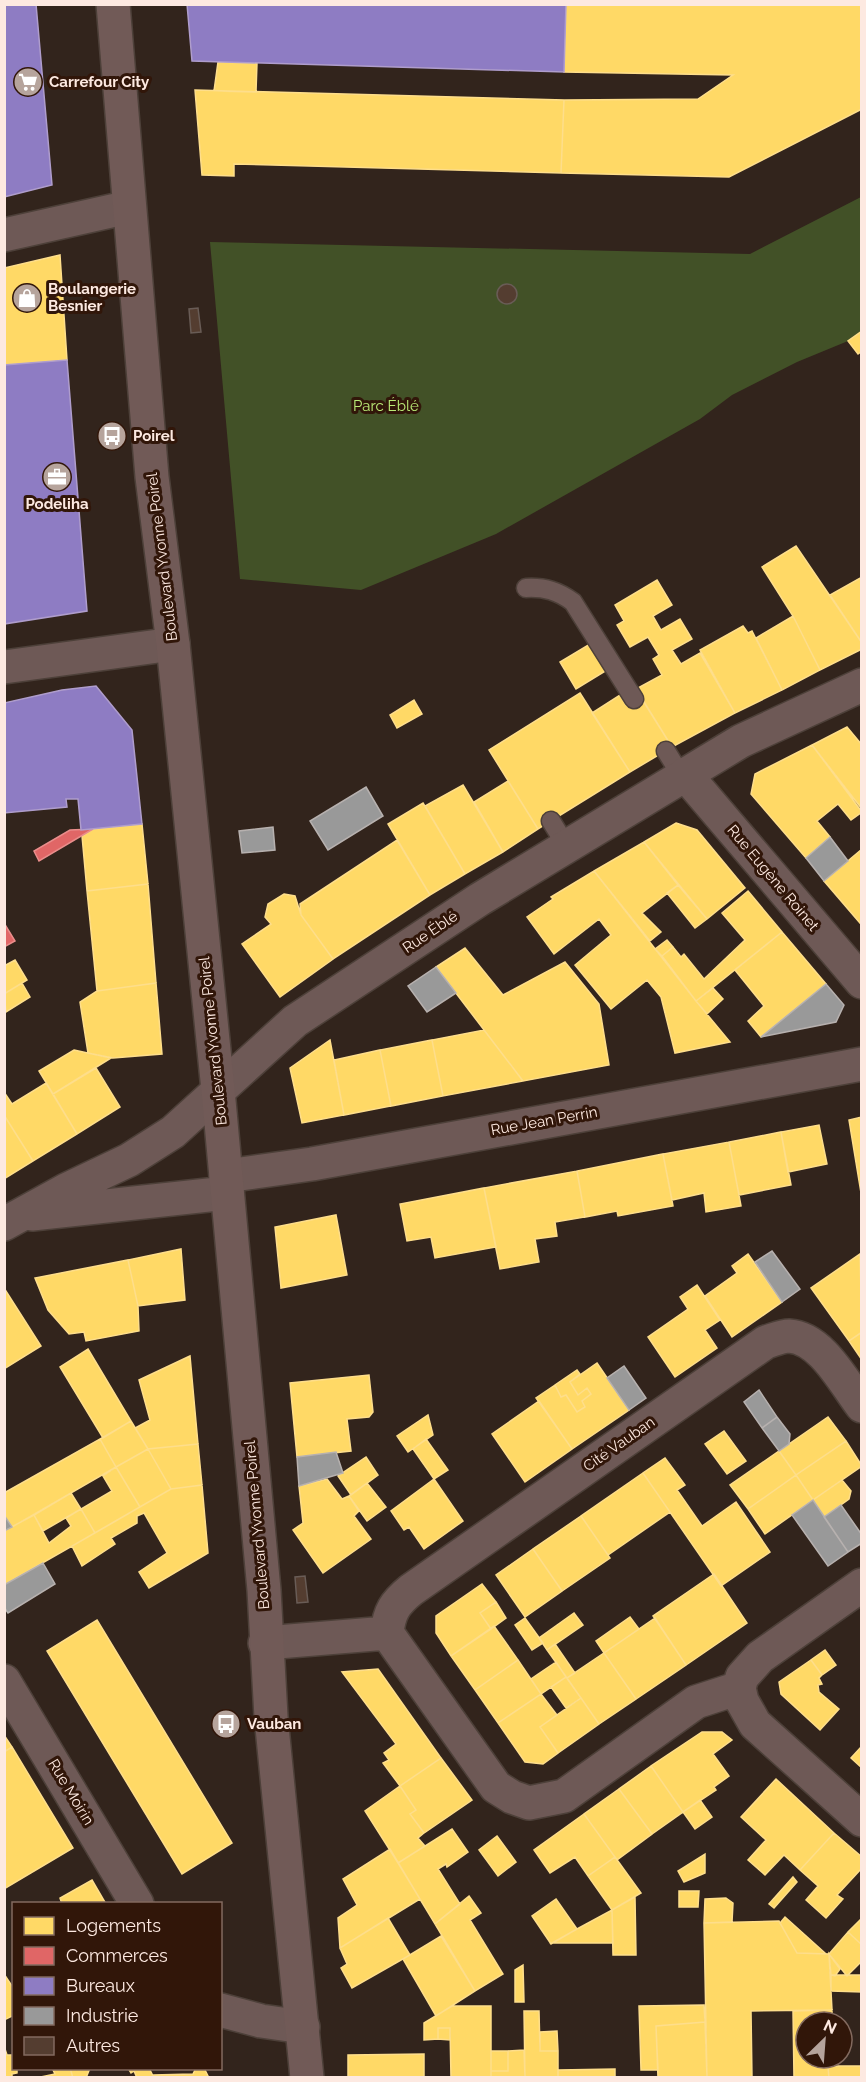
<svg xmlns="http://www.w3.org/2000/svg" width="866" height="2082" viewBox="0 0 866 2082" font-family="Raleway,sans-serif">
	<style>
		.green { fill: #425127 }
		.homes { fill: #ffd966; stroke: #fede8b; stroke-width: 1.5 }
		.shops { fill: #e06666; stroke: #e98d8b; stroke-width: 1.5 }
		.offices { fill: #8e7cc3; stroke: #af9dcc; stroke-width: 1.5 }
		.industry { fill: #999; stroke: #b7b1af; stroke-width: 1.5 }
		.building { fill: #543d30; stroke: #695c56; stroke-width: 1.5 }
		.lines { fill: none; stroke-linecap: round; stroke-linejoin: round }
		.lane-casing { stroke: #4d4039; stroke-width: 21 }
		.street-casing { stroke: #4d4039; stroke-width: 36 }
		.secondary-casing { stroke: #4d4039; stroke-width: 36 }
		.lane { stroke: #6e5956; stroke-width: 18 }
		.street { stroke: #6e5956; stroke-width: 33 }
		.secondary { stroke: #715a57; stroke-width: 33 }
		.labels { text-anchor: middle; stroke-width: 6; stroke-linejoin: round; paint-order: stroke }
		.poi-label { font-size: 15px; font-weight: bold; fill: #fde9e1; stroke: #311609; text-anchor: start }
		.park-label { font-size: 15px; fill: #baeb77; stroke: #311609 }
		.street-label { font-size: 15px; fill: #fde9e1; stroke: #311609 }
	</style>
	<rect width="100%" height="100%" fill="#32241c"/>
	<path class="green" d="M861,197v134l-13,10 -51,21 -65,33 -32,24 -204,115 -135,56 -121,-11 -30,-337 540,12z"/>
	<path class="homes" d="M566,4h296v105l-133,68 -168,-4 3,-73 134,-1 35,-24 -169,-3z
		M218,62l39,1 -1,29 -42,-1z
		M195,90l369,10 -3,73 -327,-9v12l-32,-1z
		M60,255l7,105 -63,5v-97z
		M862,331v20l-4,3 -10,-13z
		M796,546l66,97v6l-42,21 -27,-54 -31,-49z
		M862,577v66l-32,-48z
		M657,580l15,25 -19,11 8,14 19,-11 12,20 -20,11 9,14 19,-11 35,60 -63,34 -36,-58 26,-14 -9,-16 6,-4 -11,-18 -18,10 -13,-22 7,-4 -9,-16z
		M793,616l27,54 -38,20 -26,-52z
		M743,626l5,7 4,-2 30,59 -47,23 -35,-63z
		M590,644l17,26 -31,19 -16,-27z
		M580,693l50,79 -92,57 -49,-79z
		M620,695l6,10 14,-9 32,51 -42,25 -38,-59z
		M414,700l8,14 -25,14 -7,-13z
		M847,727l15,18v64l-50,-64z
		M812,745l50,67 -11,8 -13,-16 -21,17 13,16 -24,21 -55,-64 4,-20z
		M508,781l30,48 -35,23 -29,-50z
		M463,785l40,67 -38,22 -40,-68z
		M423,803l42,71 -35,21 -42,-71z
		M676,823l21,7 48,58 -38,31 -63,-77z
		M142,824l6,60 -61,7 -5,-55 11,-7z
		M397,840l33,55 -97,64 -32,-44 -1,-11z
		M644,842l34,43 -36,28 19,19 -11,9 -56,-70z
		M862,849v73l-2,1 -36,-42z
		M594,871l102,130 34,41 -55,11 -14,-56 -14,-17 -36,29 -36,-44 36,-30 -12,-16 -45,35 -27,-37 26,-18 -2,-2z
		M148,884l8,99 -59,8 -10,-100z
		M678,885l29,34 -12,9 -28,-35z
		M748,891l34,41 -86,69 -34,-45 11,-9 8,10 3,-3 20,25 41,-39 -23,-27z
		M284,894l11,2 6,19 32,44 -53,38 -38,-53 29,-20 -6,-7 3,-13z
		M782,932l44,52 -65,53 -13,-16 16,-15 -29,-36z
		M667,940l6,7 -11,9 -7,-7z
		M465,948l38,47 62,-33 34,42 10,61 -86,16 -87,-114z
		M15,960l12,20 -23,14v-28z
		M22,983l8,14 -24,15 -2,-18z
		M156,983l6,71 -49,4 -25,-5 -8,-51 17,-11z
		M713,988l10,11 -16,15 -11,-13z
		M484,1030l39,51 -80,15 -11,-56z
		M330,1040l14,75 -42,8 -12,-55z
		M432,1040l11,56 -52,10 -11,-56z
		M74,1050l37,8 -58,36 -14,-23z
		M380,1050l11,56 -47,9 -10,-55z
		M96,1068l24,39 -43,27 -24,-40z
		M46,1083l31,51 -44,27 -29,-46v-23l8,12z
		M4,1115l29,46 -29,18z
		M862,1117v82l-13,-79z
		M819,1125l8,39 -39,8 -7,-40z
		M781,1132l10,53 -52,10 -10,-53z
		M729,1142l12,64 -35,6 -2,-19 -32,7 -9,-46z
		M663,1154l10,52 -55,10 -1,-5 -32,6 -8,-46z
		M577,1171l8,46 -30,5 2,14 -22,3 4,23 -39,7 -16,-81z
		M484,1188l12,59 -61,11 -4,-21 -24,4 -7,-37z
		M336,1215l11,60 -66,13 -6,-61z
		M181,1249l4,51 -47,6 -10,-46z
		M748,1254l34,48 -50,35 -27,-41 32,-23 -5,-7z
		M860,1254l2,78 -13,9 -38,-53z
		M128,1260l10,46 1,25 -53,10 -2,-9 -15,2 -21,-24 -13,-32z
		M697,1285l23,35 -15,10 12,18 -42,29 -27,-40 40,-28 -8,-12z
		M4,1288l37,58 -37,23z
		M862,1332v28l-13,-19z
		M88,1349l43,72 -28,17 -43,-71z
		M190,1356l8,88 -50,5 -13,-21 15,-8 -11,-40z
		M597,1363l32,47 -57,39 -36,-51 19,-13 6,12 5,-2 11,17 8,-5 -3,-6 9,-7 -4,-6 -9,7 -8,-13z
		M577,1370l3,4 -10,8 8,13 9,-7 4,6 -9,7 3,6 -8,5 -11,-17 -5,2 -6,-12z
		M369,1375l4,37 -4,5 -22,2 4,32 -54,6 -7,-74z
		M539,1401l33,48 -47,33 -33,-48z
		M428,1415l5,20 -25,17 -11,-16z
		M828,1417l18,24 -50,34 -17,-24z
		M131,1421l17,28 -32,18 -16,-28z
		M724,1431l22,30 -19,13 -22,-30z
		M100,1439l16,28 -104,60 -8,-12v-22z
		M426,1439l22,31 -14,9 -21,-30z
		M846,1441l16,25 -49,34 -17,-25z
		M198,1444l4,41 -31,4 -23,-40z
		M148,1449l23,40 -31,18 -24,-40z
		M779,1451l17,24 -48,34 -18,-24z
		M366,1457l12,18 -27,20 -13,-19z
		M665,1458l20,27 -8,5 25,36 34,-24 34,50 -49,34 -78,-113z
		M116,1467l24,40 -45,26 -14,-24 31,-18 -9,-15z
		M643,1473l27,39 -62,43 -27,-39z
		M796,1475l17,25 -48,34 -17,-25z
		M327,1479l15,20 7,-3 10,15 -5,5 17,23 -48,34 -30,-43 10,-7 -4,-37z
		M434,1479l29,42 -39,28 -15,-22 -5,3 -13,-19z
		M842,1480l9,11 -2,8 -25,18 -11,-17z
		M367,1483l19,24 -19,14 -18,-25z
		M202,1485l6,68 -59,35 -10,-16 28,-19 -23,-40 -7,3v7l-26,15 4,6 -33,22 -10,-20 99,-57z
		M71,1493l10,16 -38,22 -9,-16z
		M81,1509l14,24 -91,52v-54l30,-16 15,28 22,-17 -5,-8z
		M581,1516l29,42 -48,33 -29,-42z
		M533,1549l29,42 -37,26 -29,-42z
		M714,1574l33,49 -61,42 -33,-49z
		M482,1584l14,18 -16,11 11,16 -40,27 -15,-23v-17z
		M496,1602l10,16 -15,11 -11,-16z
		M574,1613l9,12 -36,25 -8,-12z
		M630,1617l9,12 -35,24 -8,-12z
		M525,1618l18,25 -11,7 -17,-25z
		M655,1618l31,47 -50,34 -32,-46z
		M97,1620l135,223 -50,31 -135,-223z
		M494,1626l24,34 -43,30 -24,-34z
		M555,1644l20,29 -8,5 -20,-28z
		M825,1650l11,15 -14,10 -11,-15z
		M604,1653l32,46 -37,25 -32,-46z
		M518,1660l23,34 -43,29 -23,-33z
		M811,1660l11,15 -3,3 3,6 -4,1 1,7 20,17 -19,21 -39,-36 -2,-12z
		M556,1662l10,15 -25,17 -10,-15z
		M378,1669l63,89 -41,28 -17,-23 6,-3 -5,-7 12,-9 -54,-72z
		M566,1677l15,21 -15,10 -15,-21z
		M541,1694l16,21 -17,12 18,26 -15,11 -18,-2 -27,-39z
		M581,1698l18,26 -41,29 -18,-26z
		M702,1732h20l10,8 -19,14 16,22 -15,11 2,3 -33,22 -32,-46z
		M4,1735l8,12 -8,5z
		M862,1746v22l-11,-10z
		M12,1747l61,101 -69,41v-137z
		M441,1758l31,42 -48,33 -14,-19 6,-4 -16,-24z
		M651,1766l32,46 -31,22 -33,-45z
		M776,1779l58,54 -34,37 -16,-15 -19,20 -17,-15 18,-20 -25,-23z
		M400,1786l16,24 -6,4 14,19 -6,5 7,8 -27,17 -33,-52z
		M619,1789l33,45 -35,26 -33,-46z
		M700,1800l12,17 -17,12 -12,-17z
		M584,1814l31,43 -27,19 -13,-19 -25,16 -16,-23z
		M452,1829l16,23 -21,15 -1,-3 -8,5 22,35 -25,20 -37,-61z
		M834,1833l28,24v11l-25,27 6,4 -17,19 -20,-18 12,-14 -18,-16z
		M497,1836l19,26 -18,14 -19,-26z
		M390,1849l30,50 -80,49 -2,-30 19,-13 -14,-26z
		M705,1854v19l-21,9 -6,-11z
		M615,1857l26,36 -29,17 -24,-34z
		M793,1877l4,5 -23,26 -5,-4z
		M92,1880l14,24h-44l-2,-6z
		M679,1891h20l-1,16h-19z
		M469,1896l12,17 -11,7 33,54 -28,17 -40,-67z
		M635,1897l1,58h-23l-1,-45z
		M726,1898l7,5 -1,19 -28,1 1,-24z
		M556,1899l21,30 -26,15 -19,-28z
		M612,1910l1,33h-61l25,-14z
		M785,1917l41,37 -29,-1 -17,-30z
		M388,1918l22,37 -58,33 -11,-20 6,-4 -7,-16z
		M862,1918v27l-14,-13z
		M779,1921l18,32 32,1 3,56 -81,1 1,67h-45l-3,-155z
		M848,1932l14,13v16l-15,15 -18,-22z
		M441,1936l34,55 -39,25 -33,-57z
		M829,1954l11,15 -5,7 -4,-1z
		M523,1965l1,37h-9v-32z
		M4,1974l10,15v26l-10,5z
		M831,1975h31v17l-31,-1z
		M704,2005l1,17 -49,4 2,44h-17l-2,-64z
		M452,2006h39v72h-40l-1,-50h-12v11l-14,1v-17z
		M832,2010v12h-26v36h27v8l-5,1 1,11h-35l-1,-67z
		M524,2011h15l1,40h18v27h-33z
		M705,2022l2,56h-49l-2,-52z
		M438,2028h12v12l-12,-1z
		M557,2031l1,20h-18v-19z
		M4,2046l3,9h7v13h3v5l-5,1v4h-8z
		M524,2050l1,28h-34v-7h17v-20z
		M491,2051h17v20h-17z
		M424,2054v24h-76v-23z
		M833,2066h29v12h-33l-1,-11z
		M52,2068h18l3,10h-37l19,-4z
		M70,2068h20l-4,10h-13z
		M128,2068h21l5,10h-17l-3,-7 -3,2z
		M196,2068h8l5,10h-55l-1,-3 40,-1z
		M615,2069v9h-57v-8z"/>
	<path class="shops" d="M93,829l-54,32 -5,-10 36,-21z
		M4,923l11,18 -11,6z"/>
	<path class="offices" d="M4,4h32l16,181 -48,12z
		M187,4h379l-2,68 -372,-11z
		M67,360l20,251 -83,13v-259z
		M96,686l36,44 10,94 -61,6 -3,-31h-12l1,8 -63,6v-110l58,-13z"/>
	<path class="industry" d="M366,787l17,29 -55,34 -18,-29z
		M273,827l2,23 -33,3 -3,-22z
		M830,837l18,24 -24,20 -18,-23z
		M436,967l20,26 -29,19 -19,-26z
		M826,984l18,21 -8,17 -75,15z
		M772,1251l28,38 -18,13 -27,-40z
		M624,1366l22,32 -17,12 -22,-32z
		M759,1390l18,27 -15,11 -18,-26z
		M777,1417l13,17 -1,10 -10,7 -17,-23z
		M336,1452l7,21 -44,13 -2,-29z
		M813,1500l35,52 -20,14 -36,-51z
		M841,1505l21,30v8l-14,9 -24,-35z
		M4,1515l8,12 -8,4z
		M43,1563l12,21 -47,29 -4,-6v-22z"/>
	<path class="building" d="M497 294a10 10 0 1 1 20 0a10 10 0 1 1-20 0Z
		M198,308l3,24 -10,1 -2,-24z
		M116,423l2,24 -10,1 -2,-24z
		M305,1576l3,26 -11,1 -2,-26z
		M230,1711l3,25 -10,1 -2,-25z"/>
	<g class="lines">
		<g class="lane-casing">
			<path id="lane" d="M526,588c19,-1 32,3 47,14l61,97
				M666,751l16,26
				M551,821l16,26"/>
		</g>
		<g class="street-casing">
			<path id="street" d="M4,235l125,-28
				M4,667l169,-23
				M685,774l177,208
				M226,1176l86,-12 550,-100
				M32,1214l195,-21
				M4,1224l62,-34 63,-30 44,-28 122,-111 185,-122 261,-158 121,-56
				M862,1585l-102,72 -18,20 -3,11 3,13 13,23 107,96
				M265,1643l122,-10
				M4,1681l133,223
				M739,1688l-43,14 -132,94 -35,7 -17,-6 -16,-10 -109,-154c2,-21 8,-30 24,-43l355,-248c7,-2 16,-6 23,-6 33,2 55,47 73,70
				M220,2010l41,11 42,6"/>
		</g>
		<g class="secondary-casing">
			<path id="secondary" d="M113,4l39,473 21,167 45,446 46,500 7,127 36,361"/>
		</g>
		<use href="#lane" class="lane"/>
		<use href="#street" class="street"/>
		<use href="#secondary" class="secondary"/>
	</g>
	<defs>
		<g id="supermarket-disc" transform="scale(1.5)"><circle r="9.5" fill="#b6a49c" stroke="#311609"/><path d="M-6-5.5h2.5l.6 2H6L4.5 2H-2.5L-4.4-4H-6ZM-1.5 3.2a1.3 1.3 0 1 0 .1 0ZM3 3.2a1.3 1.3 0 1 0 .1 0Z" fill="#fff"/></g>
		<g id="shop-disc" transform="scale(1.5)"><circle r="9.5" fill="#b6a49c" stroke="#311609"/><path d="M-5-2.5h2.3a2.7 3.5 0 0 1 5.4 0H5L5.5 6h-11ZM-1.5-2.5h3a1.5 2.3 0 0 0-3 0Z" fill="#fff"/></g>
		<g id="bus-disc" transform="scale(1.5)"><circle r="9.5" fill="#b6a49c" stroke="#311609"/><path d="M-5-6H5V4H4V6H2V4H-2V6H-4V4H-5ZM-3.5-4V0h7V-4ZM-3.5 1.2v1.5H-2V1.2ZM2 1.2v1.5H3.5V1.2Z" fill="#fff"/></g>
		<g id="office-disc" transform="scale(1.5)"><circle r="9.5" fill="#b6a49c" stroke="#311609"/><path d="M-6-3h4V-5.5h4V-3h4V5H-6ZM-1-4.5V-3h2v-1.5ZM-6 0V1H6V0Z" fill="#fff"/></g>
	</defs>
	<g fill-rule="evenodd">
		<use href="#supermarket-disc" x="28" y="82"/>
		<use href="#shop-disc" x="27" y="298"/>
		<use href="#bus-disc" x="112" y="436"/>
		<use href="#office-disc" x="57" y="477"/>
		<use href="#bus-disc" x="226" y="1724"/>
	</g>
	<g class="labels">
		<g class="poi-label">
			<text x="49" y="87">Carrefour City</text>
			<text x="48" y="294">Boulangerie<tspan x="48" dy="17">Besnier</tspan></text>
			<text x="133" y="441">Poirel</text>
			<text x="57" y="509" text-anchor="middle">Podeliha</text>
			<text x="247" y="1729">Vauban</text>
		</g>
		<g class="park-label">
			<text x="386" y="411">Parc Éblé</text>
		</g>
		<g class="street-label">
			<text transform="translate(162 557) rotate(-97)" y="5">Boulevard Yvonne Poirel</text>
			<text transform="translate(773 878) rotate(50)" y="5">Rue Eugène Roinet</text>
			<text transform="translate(430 932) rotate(-34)" y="5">Rue Éblé</text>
			<text transform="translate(213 1041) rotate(-96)" y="5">Boulevard Yvonne Poirel</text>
			<text transform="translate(544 1121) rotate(-10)" y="5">Rue Jean Perrin</text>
			<text transform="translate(619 1444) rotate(-35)" y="5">Cité Vauban</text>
			<text transform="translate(257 1525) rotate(-95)" y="5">Boulevard Yvonne Poirel</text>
			<text transform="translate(71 1792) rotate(59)" y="5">Rue Moirin</text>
		</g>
	</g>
	<rect width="866" height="2082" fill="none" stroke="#fde9e1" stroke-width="12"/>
	<rect x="12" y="1902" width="210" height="168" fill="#311609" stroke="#836a5f" stroke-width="1.5"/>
	<rect x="24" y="1917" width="30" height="18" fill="#ffd966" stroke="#836a5f" stroke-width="1.5"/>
	<text x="66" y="1932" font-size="18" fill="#fde9e1">Logements</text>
	<rect x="24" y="1947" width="30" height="18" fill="#e06666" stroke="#836a5f" stroke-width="1.5"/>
	<text x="66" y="1962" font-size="18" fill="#fde9e1">Commerces</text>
	<rect x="24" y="1977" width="30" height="18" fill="#8e7cc3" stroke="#836a5f" stroke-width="1.5"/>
	<text x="66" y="1992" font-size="18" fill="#fde9e1">Bureaux</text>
	<rect x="24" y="2007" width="30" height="18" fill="#999999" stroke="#836a5f" stroke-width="1.5"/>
	<text x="66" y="2022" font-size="18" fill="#fde9e1">Industrie</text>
	<rect x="24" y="2037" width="30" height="18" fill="#543d30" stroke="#836a5f" stroke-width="1.5"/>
	<text x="66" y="2052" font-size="18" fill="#fde9e1">Autres</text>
	<g transform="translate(824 2040) rotate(25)"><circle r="28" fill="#311609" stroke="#836a5f" stroke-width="1.5"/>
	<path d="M0-4.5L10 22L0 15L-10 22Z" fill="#b6a49c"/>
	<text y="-9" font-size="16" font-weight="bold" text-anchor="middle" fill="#fde9e1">N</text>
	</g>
</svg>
